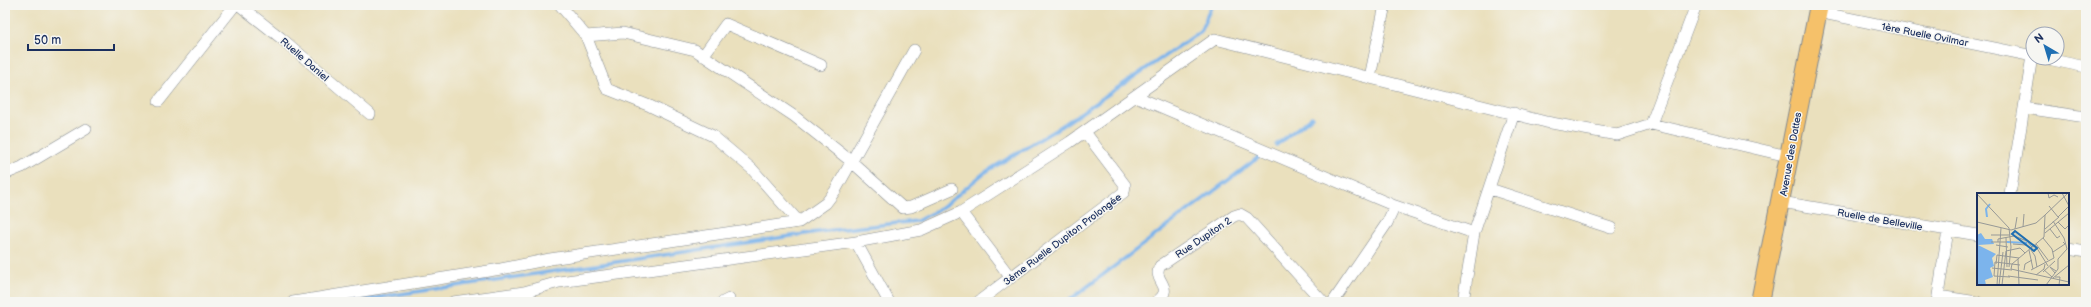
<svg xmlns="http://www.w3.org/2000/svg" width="2091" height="307" viewBox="0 0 2091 307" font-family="'Balsamiq Sans',sans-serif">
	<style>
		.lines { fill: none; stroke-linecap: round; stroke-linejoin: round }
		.stream { stroke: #7cb4ec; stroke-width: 3.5 }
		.minor-casing { stroke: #82888e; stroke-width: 12 }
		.primary-casing { stroke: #82888e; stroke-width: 20 }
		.minor { stroke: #fff; stroke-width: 11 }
		.primary { stroke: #f5c16b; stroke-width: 18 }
		.labels { text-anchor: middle; stroke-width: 3; stroke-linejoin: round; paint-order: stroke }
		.street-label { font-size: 10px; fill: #1b2f5e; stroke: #f6f6f2 }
		.inset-river { fill: none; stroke: #7cb4ec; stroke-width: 2 }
		.inset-road { fill: none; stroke: #979997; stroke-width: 1 }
		.view { fill: #1f6fb2; fill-opacity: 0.15; stroke: #1f6fb2; stroke-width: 2 }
		.inset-edge { fill: none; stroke: #1b2f5e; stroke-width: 2 }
	</style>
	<rect width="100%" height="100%" fill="#f6f6f2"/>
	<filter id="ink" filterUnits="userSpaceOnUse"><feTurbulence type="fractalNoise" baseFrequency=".025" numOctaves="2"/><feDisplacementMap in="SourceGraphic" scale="8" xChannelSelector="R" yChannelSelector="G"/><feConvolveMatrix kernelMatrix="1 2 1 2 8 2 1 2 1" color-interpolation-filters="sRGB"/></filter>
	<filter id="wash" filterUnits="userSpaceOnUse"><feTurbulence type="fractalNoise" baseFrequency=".012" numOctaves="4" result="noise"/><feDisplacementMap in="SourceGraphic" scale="16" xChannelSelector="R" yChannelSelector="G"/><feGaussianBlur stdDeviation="0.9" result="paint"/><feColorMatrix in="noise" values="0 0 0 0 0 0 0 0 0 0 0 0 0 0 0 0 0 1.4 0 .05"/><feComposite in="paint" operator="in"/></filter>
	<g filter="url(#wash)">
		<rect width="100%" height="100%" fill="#eae0bd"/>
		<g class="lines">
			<path class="stream" d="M1276,145l36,-28
				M347,302l478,-71 92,-10 26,-14 41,-34 73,-44 143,-97 12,-27
				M1067,302l192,-145"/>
		</g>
	</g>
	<g filter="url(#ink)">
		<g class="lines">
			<g class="minor-casing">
				<path id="minor" d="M239,5l42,33 89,76
					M560,5l26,31 21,53 43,17 63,30 39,33 47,53
					M1818,12l215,44
					M586,36l37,-3 72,17 99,66 58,46 51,46 8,-1 41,-18
					M703,56l23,-32 95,41
					M2043,58l43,9
					M1370,77l15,-72
					M1135,96l260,110 79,27
					M159,101l76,-96
					M2024,108l8,-52
					M1651,124l45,-119
					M5,174l17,-7 64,-38
					M1490,189l121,39
					M2010,194l14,-86 62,9
					M1781,202l197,33
					M961,212l50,66
					M856,242l33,60
					M2068,249l18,3
					M524,292l9,10
					M1938,296l39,6
					M293,302l208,-33 49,-10 249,-37 27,-19 9,-12 79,-141
					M453,302l71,-10 35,-10 297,-40 65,-12 40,-18 109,-70 145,-103 331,83 71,13 34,-11 137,32
					M723,302l6,-3
					M978,302l146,-110 1,-7 -40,-53
					M1156,302c21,-15 -5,-21 4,-36l74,-50 6,-2 7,4 76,84
					M1333,302l54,-79 8,-17
					M1463,302l11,-69 40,-120
					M1937,302l11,-72"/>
			</g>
			<g class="primary-casing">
				<path id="primary" d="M1760,302l59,-297"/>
			</g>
			<use href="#minor" class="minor"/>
			<use href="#primary" class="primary"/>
		</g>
	</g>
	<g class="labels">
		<g class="street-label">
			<text transform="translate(1925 34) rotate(11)" y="4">1ère Ruelle Ovilmar</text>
			<text transform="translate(305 59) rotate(41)" y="4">Ruelle Daniel</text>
			<text transform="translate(1790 154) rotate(-80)" y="4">Avenue des Dattes</text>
			<text transform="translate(1880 219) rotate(10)" y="4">Ruelle de Belleville</text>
			<text transform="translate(1203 237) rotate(-34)" y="4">Rue Dupiton 2</text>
			<text transform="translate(1062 239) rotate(-37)" y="4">3ème Ruelle Dupiton Prolongée</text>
		</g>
	</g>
	<g transform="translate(1977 193)">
		<rect width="92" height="92" fill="#eae0bd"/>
		<path d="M4,40l4,6h7l2,5 -16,1 18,9 -4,4 2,8 -4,2 3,9 -8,3 1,5h-9v-50z" fill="#7cb4ec"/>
		<path class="inset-river" d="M10,24l-1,-8 4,-5M30,49l20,1"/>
		<path class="inset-road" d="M71,0l1,5 5,-3 4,2M85,0l7,13M91,0l-23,22 -1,22 -32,27 -1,5 58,13M0,1l32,34 2,19 -2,20M72,13l9,11 11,-11M0,29l34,8 25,-7 9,-8M81,29l7,7 4,-4M46,34l1,-13M38,36l2,-12M68,36l14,-12M73,36l7,9 3,-2M68,40l24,-20M14,42h19M29,45l1,29M66,45l9,11 2,9M14,49h16M21,49v-3l16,-3 13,5 5,6M36,51l13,1M59,51l12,16M19,52l12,2M58,52l13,21M52,57l4,19M54,57l4,6 2,11M76,59l12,-8 -2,-2M41,66l1,26M19,71l1,-9 22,3M15,75l20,2M66,76l9,8M47,77l1,-6 7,-4M54,77l23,-12M66,79l12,-11M78,80l-5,-6 6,4M59,82l8,-6 1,-5M31,83l30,4M33,84l-16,-1 1,-14 25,3M78,84h5l-1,8M76,85l16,-13M20,92l4,-57M22,92l4,-33M25,92l4,-34 14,-3 5,5M69,92l12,-16v-10l9,-10 -3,-11 -11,-17"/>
		<path class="view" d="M38,38l22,17 -3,3 -22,-17z"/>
		<rect width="92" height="92" class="inset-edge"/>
	</g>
	<rect width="2091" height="307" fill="none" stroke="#f6f6f2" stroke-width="20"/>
	<g transform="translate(2045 46) rotate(322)"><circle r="19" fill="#f6f6f2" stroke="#9ea6b7"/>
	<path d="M0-3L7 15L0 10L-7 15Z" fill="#1f6fb2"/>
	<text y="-6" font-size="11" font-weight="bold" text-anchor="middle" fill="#1b2f5e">N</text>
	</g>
	<path d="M28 44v6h86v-6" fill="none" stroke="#1b2f5e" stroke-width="2"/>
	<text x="34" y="44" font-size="12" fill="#1b2f5e" stroke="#f6f6f2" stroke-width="3" paint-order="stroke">50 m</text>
</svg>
